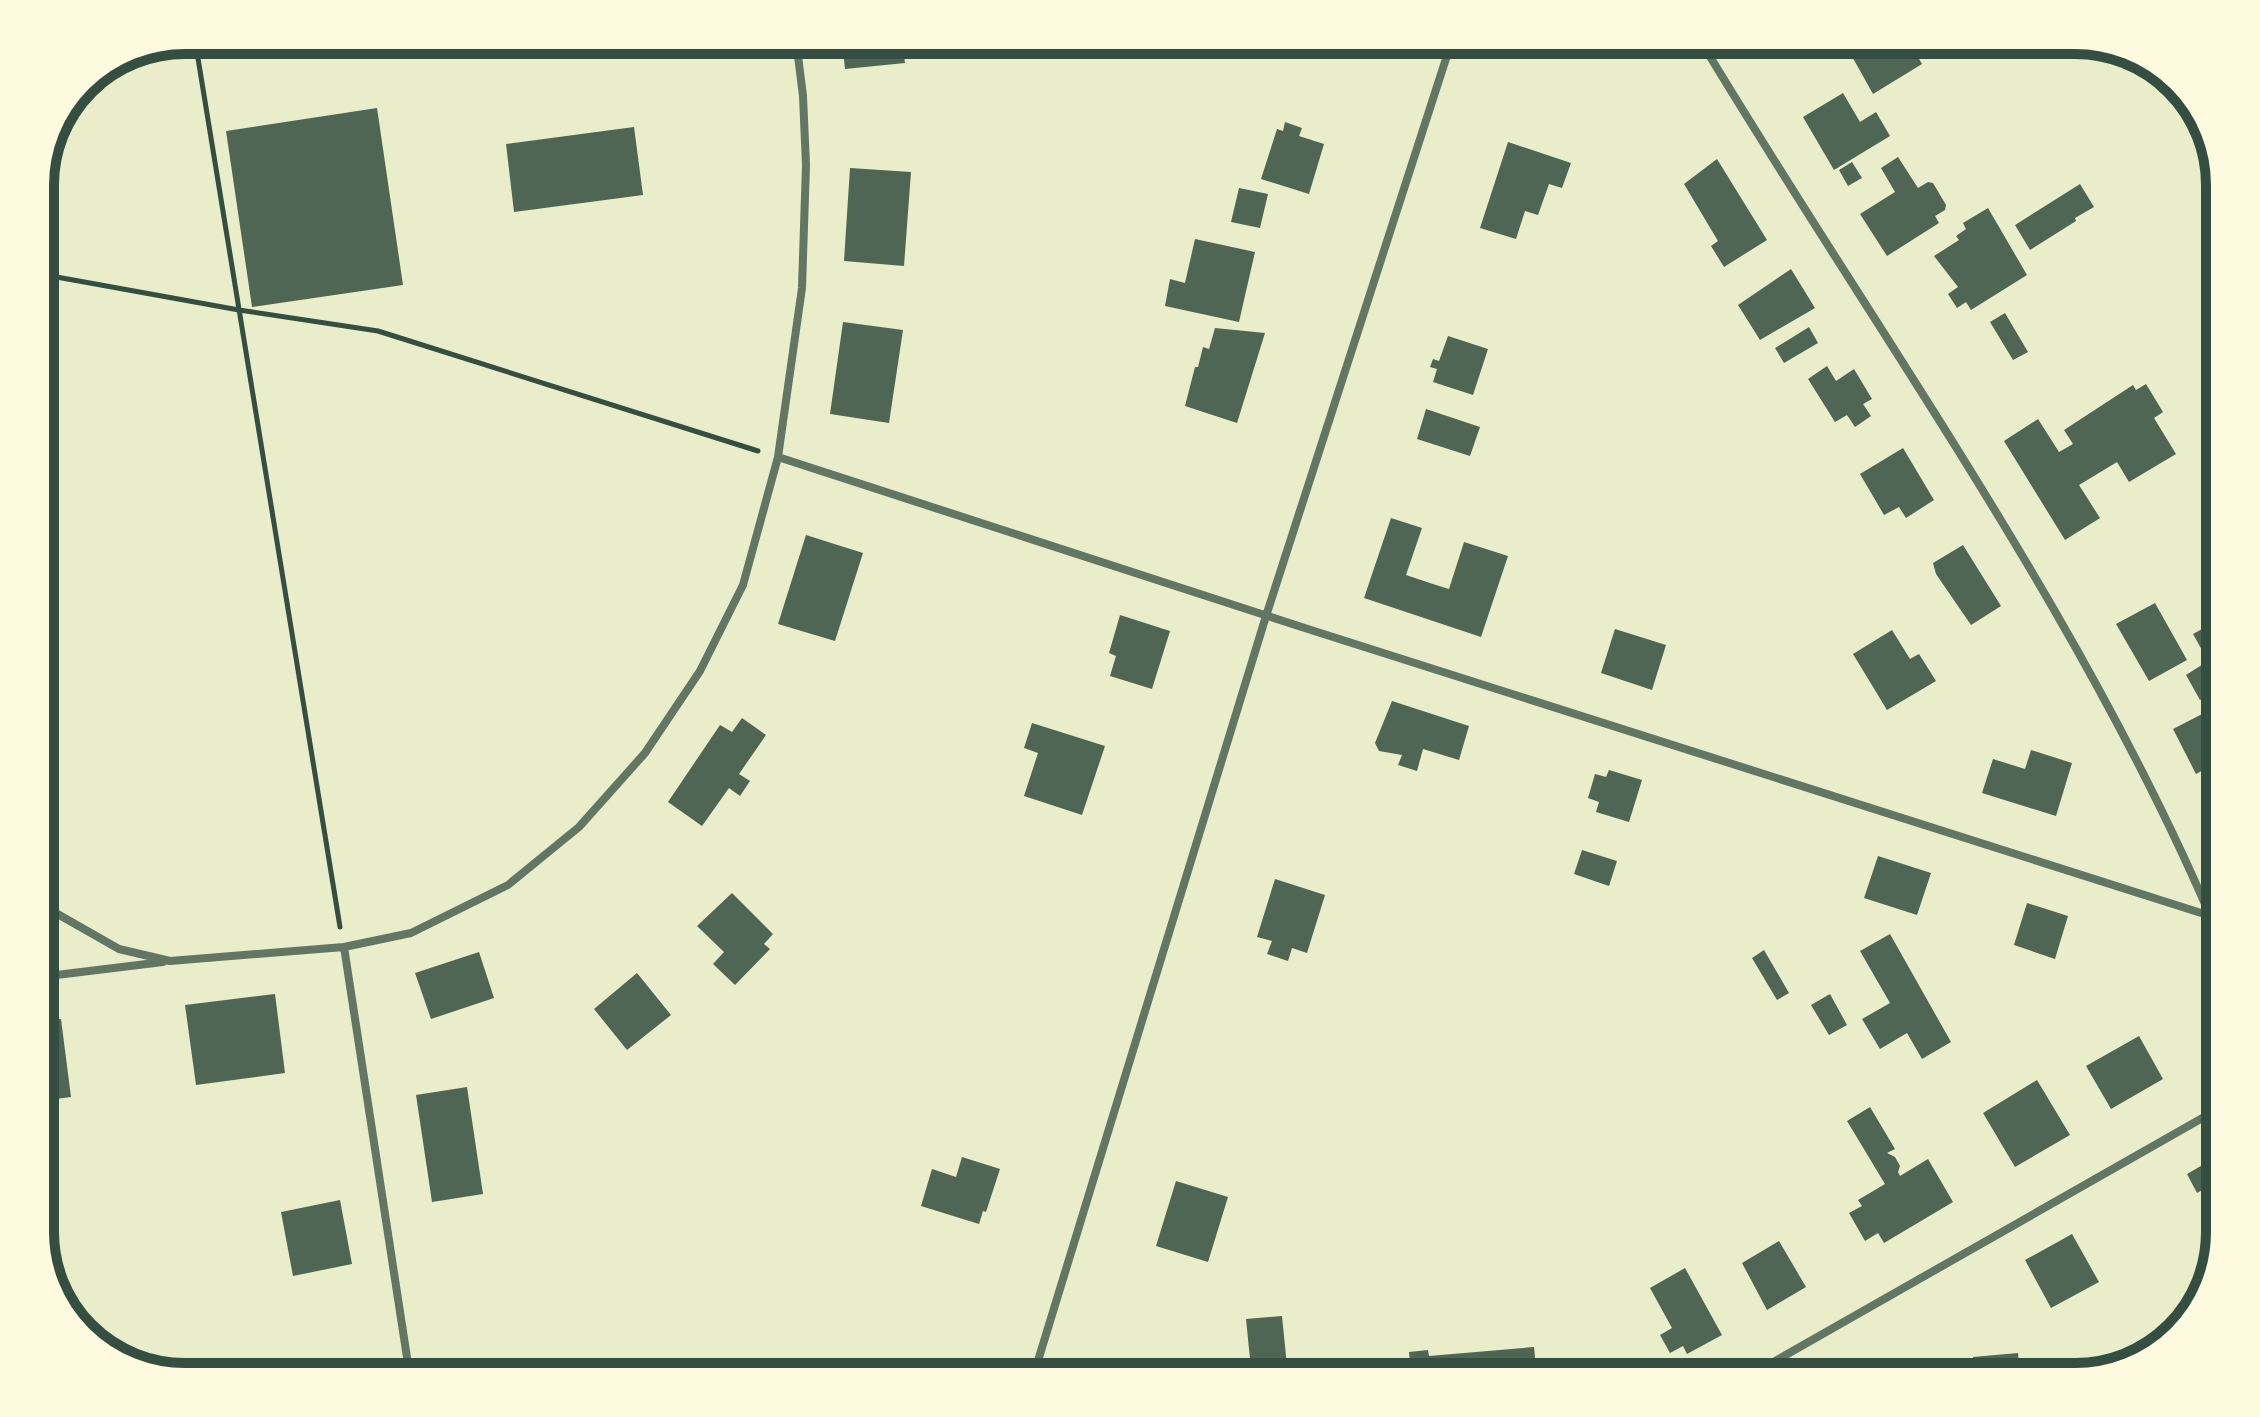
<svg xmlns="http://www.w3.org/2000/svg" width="2260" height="1417" viewBox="0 0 2260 1417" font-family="'Public Sans',sans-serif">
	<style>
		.building { fill: #4f6655 }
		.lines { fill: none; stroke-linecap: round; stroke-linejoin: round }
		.path { stroke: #344e41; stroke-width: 5 }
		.minor { stroke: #617663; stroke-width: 8 }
		.rim { fill: none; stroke: #344e41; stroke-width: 10 }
	</style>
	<rect width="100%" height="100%" fill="#e9edc9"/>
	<path class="building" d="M842,40h60l3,23 -60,6z
		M1781,40h36l-26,16z
		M1868,40h40l14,24 -49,30 -24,-43z
		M1918,40h28l-21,12z
		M1843,93l17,29 16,-10 14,24 -56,34 -31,-53z
		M377,108l26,177 -151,22 -26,-176z
		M1285,122l17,6 -3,8 25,8 -15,50 -48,-15 16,-50 6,2z
		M634,127l9,68 -129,17 -8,-68z
		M1508,142l63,21 -9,25 -13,-4 -11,31 -13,-4 -9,28 -36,-11z
		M1898,157l20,31 10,-6 5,1 13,22 -1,5 -10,6 4,7 -52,33 -27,-42 35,-22 -14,-24z
		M1717,159l50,81 -43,27 -13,-21 7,-5 -34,-57z
		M1852,162l10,16 -14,8 -9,-16z
		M850,168l61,4 -7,94 -60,-5z
		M2080,184l14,23 -19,11 1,3 -46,29 -15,-25z
		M1239,188l29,6 -8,34 -29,-6z
		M1988,208l39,67 -56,35 -5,-8 -9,6 -9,-14 10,-7 -24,-31 25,-16 -3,-4 10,-7 -3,-6z
		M1195,239l60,13 -16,70 -74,-16 5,-27 15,4z
		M1791,269l24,39 -55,32 -22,-35z
		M2005,313l23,39 -15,8 -23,-38z
		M843,322l60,8 -14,93 -59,-9z
		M1809,327l9,16 -34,20 -9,-15z
		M1215,328l50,5 -28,90 -52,-17 10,-39h3l5,-20 6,2z
		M1448,336l40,13 -15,46 -40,-13 4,-13 -7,-2 3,-8 6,2z
		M1827,366l9,15 18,-12 18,30 -9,5 8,12 -16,11 -8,-12 -12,7 -27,-43z
		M2146,384l17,28 -9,6 22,36 -47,28 -12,-20 -38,23 21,33 -35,22 -61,-99 34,-22 21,33 14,-8 -9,-14 69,-45 3,5z
		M1426,409l54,18 -10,29 -53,-17z
		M1903,448l31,52 -28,18 -7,-11 -15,8 -24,-41z
		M1391,518l31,10 -16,47 30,10 13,4 15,-47 44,14 -27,81 -117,-39z
		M806,535l57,18 -28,88 -57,-17z
		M1963,545l38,61 -30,19 -35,-51 -3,-11z
		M2155,603l32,57 -38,21 -33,-57z
		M1120,615l50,16 -18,58 -42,-13 6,-20 -7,-3z
		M2220,619v69l-20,12 -14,-25 22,-14 -15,-27z
		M1615,629l51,16 -14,45 -51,-17z
		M1892,630l18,29 9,-5 17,27 -49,29 -34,-56z
		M1392,701l77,25 -10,34 -36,-11 -6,22 -19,-6 4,-10 -23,-4 -4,-8z
		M2208,711l7,15 5,-3v38l-24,13 -23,-45z
		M742,718l24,17 -27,39 11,7 -10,15 -11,-8 -27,38 -34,-24 52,-77 12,7z
		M1032,723l73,23 -23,69 -58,-19 14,-43 -14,-5z
		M2031,750l41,13 -16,53 -74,-23 11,-34 32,10z
		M1609,770l33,10 -13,42 -33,-10 3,-10 -11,-4 7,-24 11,3z
		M1582,850l35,11 -8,25 -35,-12z
		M1878,856l53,17 -14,42 -53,-17z
		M1275,879l50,16 -18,58 -15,-5 -4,13 -21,-7 5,-13 -15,-4z
		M732,893l41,41 -9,10 6,5 -35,36 -22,-21 11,-12 -27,-26z
		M2027,903l41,13 -13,43 -41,-14z
		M1890,934l61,108 -29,17 -15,-26 -27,16 -18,-30 28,-16 -30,-52z
		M1764,950l25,43 -12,7 -25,-42z
		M479,952l15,46 -63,21 -16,-46z
		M637,973l34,42 -44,35 -33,-41z
		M275,994l10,79 -89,12 -11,-80z
		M1830,994l17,31 -18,10 -18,-30z
		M61,1019l10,78 -31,4v-80z
		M2139,1036l24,43 -52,30 -25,-43z
		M2037,1080l33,55 -55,32 -32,-54z
		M467,1087l16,107 -51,8 -16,-107z
		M1870,1107l25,42 -8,4 8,4 5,9 -2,6 2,4 28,-17 25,43 -69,41 -6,-10 -13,8 -16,-28 13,-7 -4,-6 27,-16 -38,-63z
		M2220,1155v51l-11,-20 -12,7 -10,-19z
		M962,1157l38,12 -14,43 -3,-1 -4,13 -58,-18 11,-37 24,8z
		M1176,1181l52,16 -20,65 -52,-16z
		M340,1200l12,64 -59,12 -12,-64z
		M2072,1234l27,48 -48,26 -26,-48z
		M1779,1241l27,46 -39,23 -25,-47z
		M1685,1268l37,67 -35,19 -4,-8 -13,7 -10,-18 12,-7 -22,-40z
		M1282,1316l5,50 31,-2 1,13h-111v-2l19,-2v-2l24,-2 -5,-50z
		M1534,1347l3,30h-126l-2,-25 19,-2 1,6z
		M2018,1353l2,24h-45l-2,-20z"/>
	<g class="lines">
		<path class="path" d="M195,40l145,887
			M40,274l199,36 139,21 380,120"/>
		<path class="minor" d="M1700,40c178,296 387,580 520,899
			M778,457l533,173 909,289
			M40,904l79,45 51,12 174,-14 67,-14 97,-48 71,-58 66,-74 55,-82 43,-86 35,-128 24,-169 4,-123 -3,-69 -7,-56
			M344,947l66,430
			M40,977l123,-15
			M1033,1377l233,-761 186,-576
			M1747,1377l473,-269"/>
	</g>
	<path d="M0 0H2260V1417H0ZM185 54H2075A131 131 0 0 1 2206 185V1232A131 131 0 0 1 2075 1363H185A131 131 0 0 1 54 1232V185A131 131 0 0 1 185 54Z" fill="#fefae0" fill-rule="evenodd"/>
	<path class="rim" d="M185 54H2075A131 131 0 0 1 2206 185V1232A131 131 0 0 1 2075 1363H185A131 131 0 0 1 54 1232V185A131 131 0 0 1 185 54Z"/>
</svg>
